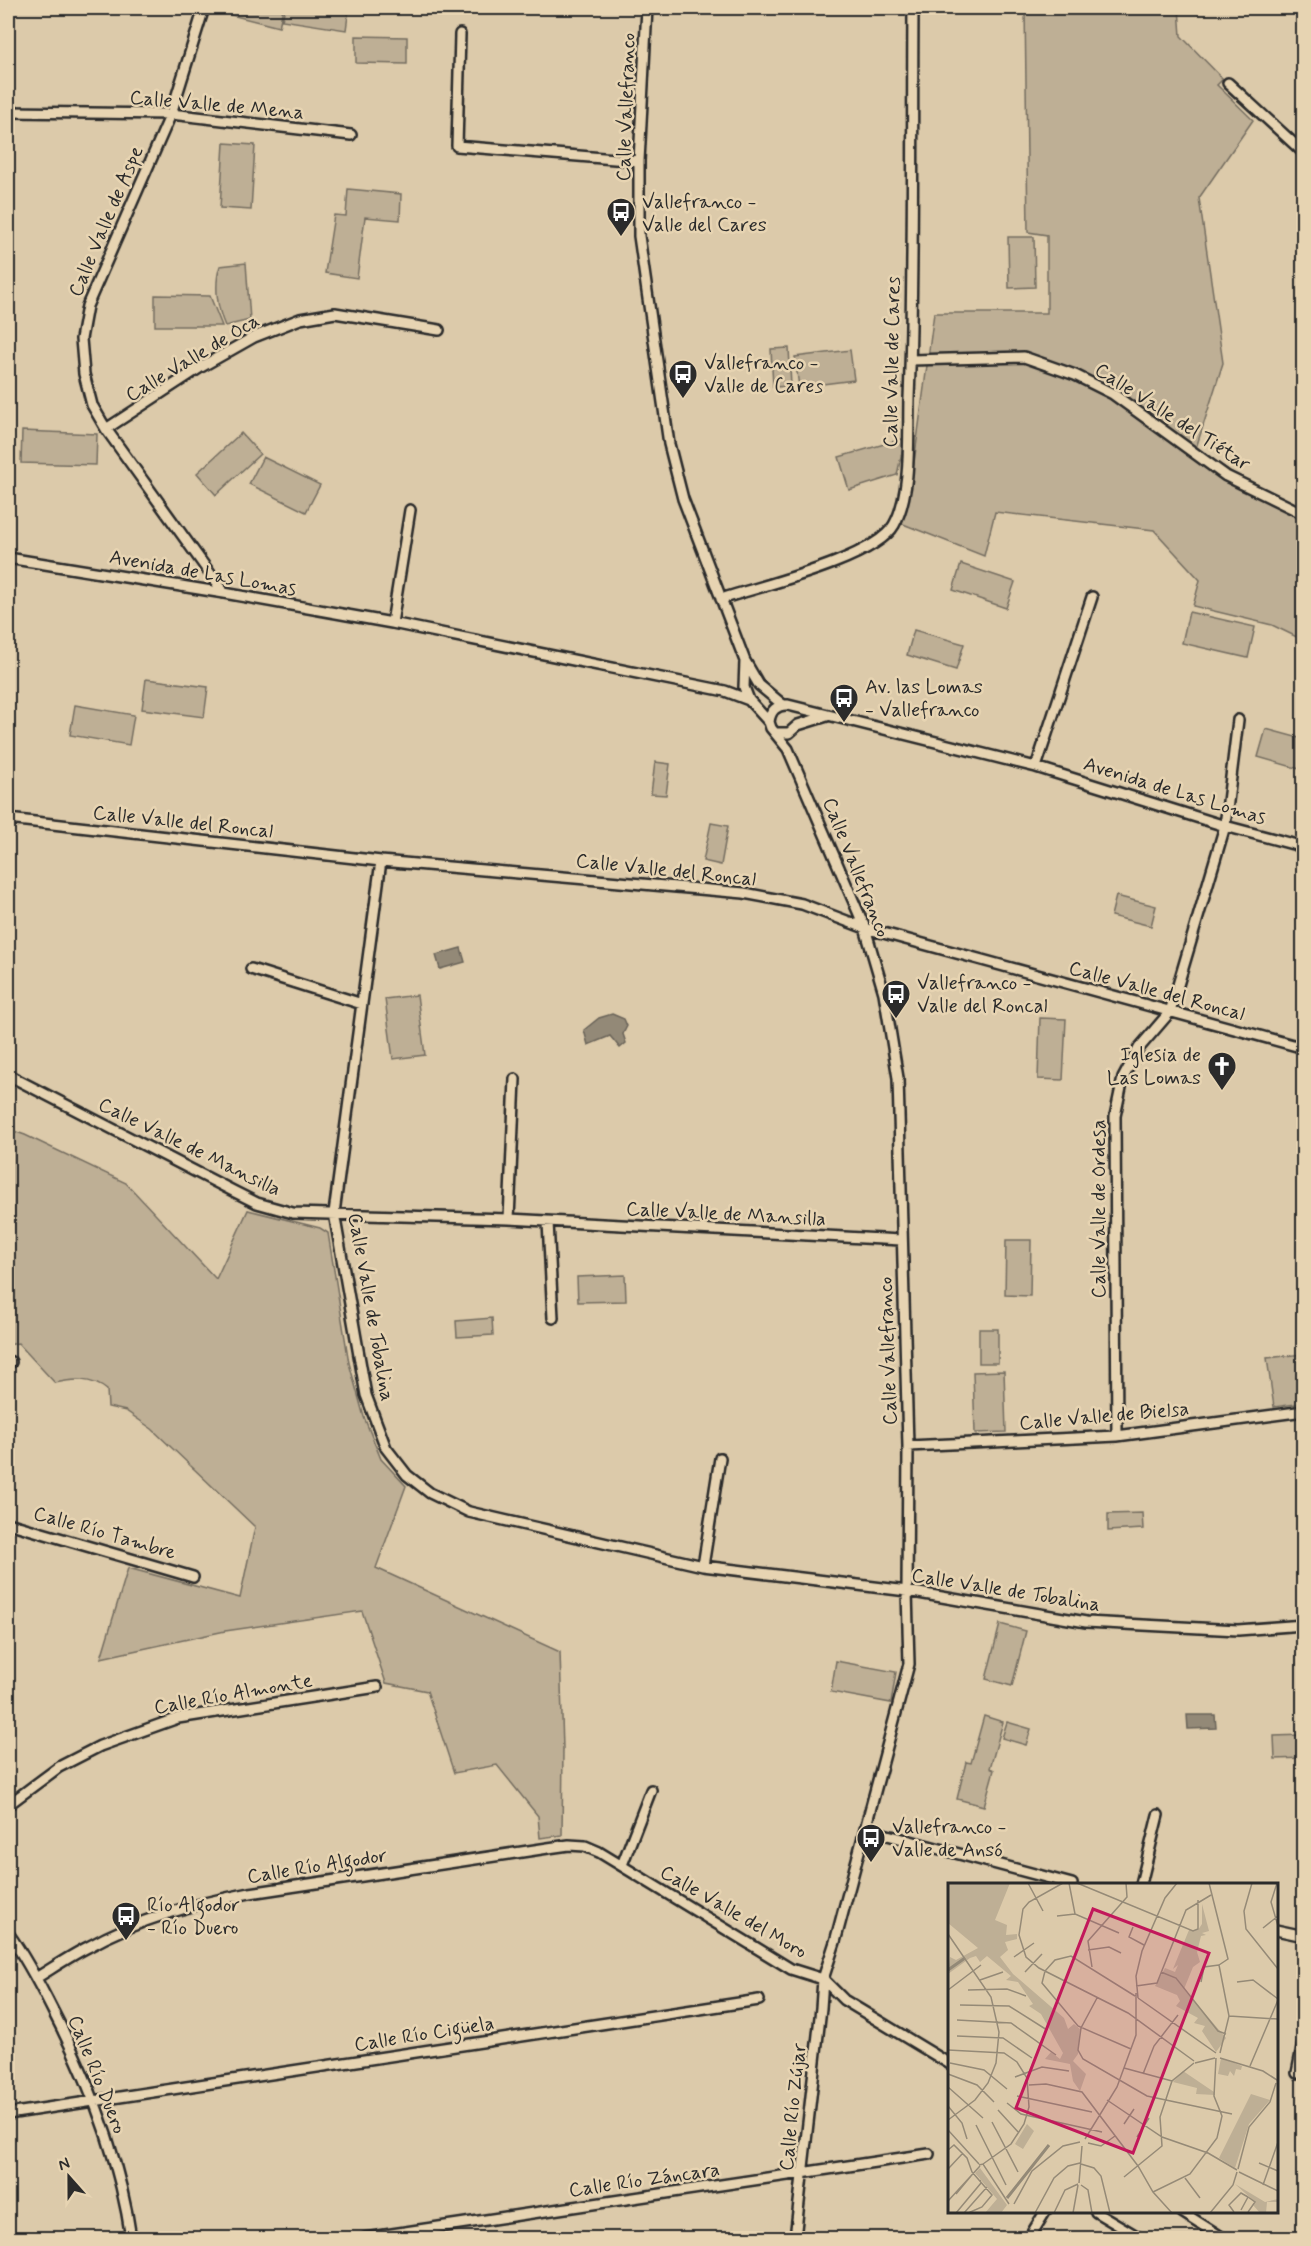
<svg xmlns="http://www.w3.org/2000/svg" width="1311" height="2246" viewBox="0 0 1311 2246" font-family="Mynerve,sans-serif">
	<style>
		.green { fill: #beaf95; stroke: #746d60; stroke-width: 1.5 }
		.water { fill: #938977; stroke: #696359; stroke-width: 1.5 }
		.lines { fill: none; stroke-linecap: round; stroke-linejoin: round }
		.street-casing { stroke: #2b2b2b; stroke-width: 14 }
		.street { stroke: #e7d4b2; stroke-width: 9 }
		.labels { text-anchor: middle; stroke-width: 5; stroke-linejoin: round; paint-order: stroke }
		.street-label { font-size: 20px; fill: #2b2b2b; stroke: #e7d4b2 }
		.poi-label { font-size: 20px; fill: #2b2b2b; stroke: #e7d4b2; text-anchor: start }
		.inset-river { fill: none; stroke: #938977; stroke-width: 3 }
		.inset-road { fill: none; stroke: #958a77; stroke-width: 1.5 }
		.view { fill: #c2185b; fill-opacity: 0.15; stroke: #c2185b; stroke-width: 3 }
		.inset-edge { fill: none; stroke: #2b2b2b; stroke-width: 3 }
	</style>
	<rect width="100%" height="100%" fill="#dccaaa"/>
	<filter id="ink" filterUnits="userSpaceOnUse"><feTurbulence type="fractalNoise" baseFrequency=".0167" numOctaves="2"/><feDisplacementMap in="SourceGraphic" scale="12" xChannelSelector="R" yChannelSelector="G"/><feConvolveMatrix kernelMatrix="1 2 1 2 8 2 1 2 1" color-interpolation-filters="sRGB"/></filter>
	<g filter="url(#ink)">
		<path class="green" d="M225,8h58l-4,19 -56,-14z
			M285,8h64l-3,22 -64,-10z
			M1025,8h154l2,28 42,43 -6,6 36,35 -54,78 24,165 -27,85 40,27 67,35v130l-31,-15 -79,-19 7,-26 -46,-50 -159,-18 -11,44 -86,-34 13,-37 23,-172h113v-78l-19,-3z
			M356,36l51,1v27l-51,-1z
			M224,143l31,2 -4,65 -31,-2z
			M348,189l53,5 -1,26 -35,-3 -8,61 -32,-5 9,-58 12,1z
			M1008,237h26l1,50 -26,1z
			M246,263l4,57 -25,6c-8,-18 -11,-42 -5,-60z
			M155,295l55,1 12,30h-67z
			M789,348l2,38 -18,1 -2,-38z
			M850,350l4,30 -55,7 -4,-30z
			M22,431l75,3 -1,31 -75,-2z
			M241,433l19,21 -44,41 -19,-22z
			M905,438l-8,37 -48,15 -10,-33z
			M263,457l57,28 -14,27 -57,-28z
			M961,564l54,18 -9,26 -53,-18z
			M1189,612l66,15 -7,31 -66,-15z
			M914,630l50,14 -8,26 -49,-15z
			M146,679l62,8 -4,30 -62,-8z
			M75,705l59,10 -5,30 -59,-10z
			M1266,729l37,10v31l-45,-13z
			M655,762l15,2 -4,31 -15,-1z
			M711,823l17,3 -7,39 -18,-4z
			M1116,896l40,10 -5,20 -40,-10z
			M417,995l8,60 -32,4 -8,-60z
			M1040,1018l26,1 -3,61 -25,-1z
			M8,1129l17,6 101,48 90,96 32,-69 72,18 8,5 21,130 15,54 17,42 25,27 -30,82 184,84 3,97 -1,86 -22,3 -2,-22 -41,-51 -43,8 -27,-82 -41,-8 -24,-72 -137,20 -124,27 27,-90 112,30 15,-71 -103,-98 -26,-18 -18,-4 -1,-17c-16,-13 -34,-11 -52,-7l-37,-40 -10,2z
			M1006,1240h25l-1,56 -25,-1z
			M625,1275l1,26 -48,1 -1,-25z
			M492,1318l1,17 -36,2 -1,-16z
			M979,1329h19v34h-19z
			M1303,1354v49l-29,4 -7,-49z
			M1004,1371l2,61 -31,1 -2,-61z
			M1142,1513l1,16 -35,2v-17z
			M1000,1624l26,7 -14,55 -26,-7z
			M836,1661l60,11 -5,31 -60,-11z
			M984,1716l19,6 -13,46 4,2 -10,36 -27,-7 9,-37 5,1z
			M1007,1722l24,7 -5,16 -24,-7z
			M1303,1735v23l-28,1 -1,-23z"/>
		<path class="water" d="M461,948l4,14 -25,7 -4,-14z
			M612,1014l12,5 3,7 -4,8 3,9 -6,5 -10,-12 -22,9 -4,-15 15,-12z
			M1187,1715h28l1,13 -28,1z"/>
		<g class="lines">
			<g class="street-casing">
				<path id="street" d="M204,8l-33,106 -84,192 -6,33 3,35 8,31 14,24 118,164
					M647,8l-8,153v75l17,118 13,90 14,55 62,162 14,24 24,20
					M460,34l-3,112 182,15
					M1228,83l76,70
					M8,112l163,2 180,21
					M911,360l113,-3 51,18 38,19 113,82 78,38
					M106,429l95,-62 53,-30 46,-18 35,-6 104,17
					M8,558l216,35 168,30 333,68 24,9
					M721,599c39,-13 154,-40 173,-74 18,-32 14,-90 15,-126 5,-130 3,-261 4,-391
					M392,623l18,-113
					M745,661l-1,26 5,13 20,22 2,6 17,21 77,179 19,65 14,85 10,368 -1,145 2,73 -74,278 -12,37 -2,29 -26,230
					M769,722c1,-11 8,-18 19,-17l248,62 189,59 79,21
					M776,733h13l9,-8 29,-9
					M1036,767l56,-170
					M8,819l373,42 363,32 58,11 63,24 439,120
					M381,861l-47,352 32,182 20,53 21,27 23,18 39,19 234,54 204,25 179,31 152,8 66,-5
					M251,969l111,35
					M8,1075l227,117 22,11 36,10 216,6 392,21
					M509,1219l6,-140
					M548,1222l5,96
					M8,1361l3,1
					M1117,1436l-2,-320 8,-38 16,-30 31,-36 55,-186 13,-106
					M908,1446l209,-10 187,-25
					M8,1523l185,54
					M703,1566l17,-108
					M8,1805l51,-38 41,-21 78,-28 199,-31
					M865,1829l207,55
					M622,1865l29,-75
					M1141,1884l17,-69
					M1276,1930l28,6
					M8,1933c18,25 32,52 46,80 36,70 66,147 77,225
					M36,1978c18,-11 34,-22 52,-31 50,-28 106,-43 162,-54l298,-45 21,-3 16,1 14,6 192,117 32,10 21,21 106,64
					M1297,2073l7,-35
					M8,2114l751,-114
					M1096,2212l44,26
					M1182,2212l41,26
					M365,2238l564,-84
					M1029,2238l16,-26"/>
			</g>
			<use href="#street" class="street"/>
		</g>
	</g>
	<defs>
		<g id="bus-pin" transform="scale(1.5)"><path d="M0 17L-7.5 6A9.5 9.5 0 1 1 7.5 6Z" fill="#2b2b2b" stroke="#e7d4b2"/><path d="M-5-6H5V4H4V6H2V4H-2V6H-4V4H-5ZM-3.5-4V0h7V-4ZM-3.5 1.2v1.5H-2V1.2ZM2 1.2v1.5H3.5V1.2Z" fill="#fff"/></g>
		<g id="church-pin" transform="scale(1.5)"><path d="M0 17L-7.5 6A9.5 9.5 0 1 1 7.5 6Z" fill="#2b2b2b" stroke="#e7d4b2"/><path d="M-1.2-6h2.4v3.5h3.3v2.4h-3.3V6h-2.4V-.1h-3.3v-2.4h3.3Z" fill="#fff"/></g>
	</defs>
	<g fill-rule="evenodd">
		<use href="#bus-pin" x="621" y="212"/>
		<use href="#bus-pin" x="683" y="374"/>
		<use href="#bus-pin" x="844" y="698"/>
		<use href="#bus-pin" x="896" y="994"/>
		<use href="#church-pin" x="1222" y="1066"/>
		<use href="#bus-pin" x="871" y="1838"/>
		<use href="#bus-pin" x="126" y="1916"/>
	</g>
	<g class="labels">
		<g class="street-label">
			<text transform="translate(217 104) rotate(5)" y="7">Calle Valle de Mena</text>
			<text transform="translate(625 107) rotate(-88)" y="7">Calle Vallefranco</text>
			<text transform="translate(105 221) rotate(-67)" y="7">Calle Valle de Aspe</text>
			<text transform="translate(192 357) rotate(-31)" y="7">Calle Valle de Oca</text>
			<text transform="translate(891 362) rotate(-89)" y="7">Calle Valle de Cares</text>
			<text transform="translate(1173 416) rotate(33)" y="7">Calle Valle del Tiétar</text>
			<text transform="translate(203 572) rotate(10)" y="7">Avenida de Las Lomas</text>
			<text transform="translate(1175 790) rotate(17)" y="7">Avenida de Las Lomas</text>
			<text transform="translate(183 821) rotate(6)" y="7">Calle Valle del Roncal</text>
			<text transform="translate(857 867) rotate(68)" y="7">Calle Vallefranco</text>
			<text transform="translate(666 869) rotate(6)" y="7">Calle Valle del Roncal</text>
			<text transform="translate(1157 990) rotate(15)" y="7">Calle Valle del Roncal</text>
			<text transform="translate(190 1146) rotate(26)" y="7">Calle Valle de Mansilla</text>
			<text transform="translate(1098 1209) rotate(-90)" y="7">Calle Valle de Ordesa</text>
			<text transform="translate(726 1213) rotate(3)" y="7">Calle Valle de Mansilla</text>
			<text transform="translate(372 1307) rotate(80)" y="7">Calle Valle de Tobalina</text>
			<text transform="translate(887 1351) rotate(-92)" y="7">Calle Vallefranco</text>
			<text transform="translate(1104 1415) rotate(-5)" y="7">Calle Valle de Bielsa</text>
			<text transform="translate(105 1532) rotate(16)" y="7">Calle Río Tambre</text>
			<text transform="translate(1006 1589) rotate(9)" y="7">Calle Valle de Tobalina</text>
			<text transform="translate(233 1693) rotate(-10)" y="7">Calle Río Almonte</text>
			<text transform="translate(317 1865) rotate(-9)" y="7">Calle Río Algodor</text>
			<text transform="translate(734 1911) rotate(30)" y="7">Calle Valle del Moro</text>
			<text transform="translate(424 2033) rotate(-9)" y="7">Calle Río Cigüela</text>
			<text transform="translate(98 2074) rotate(68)" y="7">Calle Río Duero</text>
			<text transform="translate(792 2107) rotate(-84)" y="7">Calle Río Zújar</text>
			<text transform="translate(644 2179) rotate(-8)" y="7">Calle Río Záncara</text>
		</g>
		<g class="poi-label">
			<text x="642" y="208">Vallefranco -<tspan x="642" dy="23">Valle del Cares</tspan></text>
			<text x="704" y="369">Vallefranco -<tspan x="704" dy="23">Valle de Cares</tspan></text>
			<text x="865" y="693">Av. las Lomas<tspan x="865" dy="23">- Vallefranco</tspan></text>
			<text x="917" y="989">Vallefranco -<tspan x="917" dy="23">Valle del Roncal</tspan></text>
			<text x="1201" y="1061" text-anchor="end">Iglesia de<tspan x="1201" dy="23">Las Lomas</tspan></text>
			<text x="892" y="1833">Vallefranco -<tspan x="892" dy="23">Valle de Ansó</tspan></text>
			<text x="147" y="1911">Río Algodor<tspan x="147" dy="23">- Río Duero</tspan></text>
		</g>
	</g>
	<g transform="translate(948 1883)">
		<rect width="330" height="330" fill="#dccaaa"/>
		<path d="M0,0h62l-15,37 12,5 -1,10 11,-1v5l-12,3 3,8 -8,7 13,17 51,44 4,11 6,-5 6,5 -2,25 -5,7 13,13 -6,17 -7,-10 -3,-17 -25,-5 6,-7 9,7 3,-6 -22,-39 -12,-8 4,-2 -15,-22 -12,-2 5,-4 -24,-20 -7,6 -4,-6 -6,2 -22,16 2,-17 6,3 22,-12 -30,-25zM254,21l7,27 -7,2 4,2 -5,1 -4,16 3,10 -7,5 -9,22 42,49 -10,14 -14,-21 3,-5 -11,-3 4,-5 -22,-12 4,-5 -3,-6 -22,-9 10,-18 10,4 3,-7 -5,4 16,-39h9l4,-6zM273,175l21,8 -1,4 -5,-1 -2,7 -4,-5 -2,5 -10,-2zM235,188l31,21 1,3 -19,-1 1,-6 -24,-6zM303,211l19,6 -21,24 -14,44 -16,-10zM79,241l7,7 -11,18 -8,-5zM32,285l27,37 -6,8h-16l12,-14 -22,-26zM287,301l15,9 5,-4 -5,4 15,9 13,-3v3h-11l-1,11h-6l-7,-8 2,-3z" fill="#beaf95"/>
		<path class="inset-river" d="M0,87l17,-12M59,315l42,-53"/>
		<path class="inset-road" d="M80,0l15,28M115,0l-34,19 -6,7 -4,26 7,22 13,11 89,45 66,48M121,0l6,31 44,19M129,0l116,48 5,-2v-29M261,0l19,76 -9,6 10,51 -9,37M304,0l-8,28 2,18 32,40M329,0l-6,19 7,24M109,33l18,-2M185,44l-4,10 15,8M315,45l15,-12M0,51l43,63 8,35 -3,31 -8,20 -13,17 -27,20M140,67l21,-3 12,6M66,74l20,-14M144,84l-4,-26 39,-44 -1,-14M77,89l17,-18M213,89l15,6 42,53 8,3M32,97l23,-8M253,99l3,-15 15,-2M289,99l16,-2 25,19M188,103l21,-3 29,-73 25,-15M0,107l33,-25M20,107l39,-1 19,7M149,115l-16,30 -3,22 5,9 64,37 85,18M190,115l-2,-22 6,-25 23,-53 12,-15M190,115l78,55M12,122l49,1 38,24M281,133l49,3M9,137l54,3 45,32M9,153l46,2 29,20M183,166l-53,-23 -36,-43 3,-12 10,-11 16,-4 64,40M0,167l56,3 13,9 10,16 2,29 -5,17 -13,20 -28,20M272,175l43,13 14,9M2,180l34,7 23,19M247,180l20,-5M302,183l28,-66M176,185l48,13M0,191l29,11 17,17M195,191l11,-28 24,-31M67,194l27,-10 27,4M81,202l17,-1 36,8 56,74 15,26 19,21M0,204l35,31M69,213l75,16M159,217l55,37 46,16 29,17M59,220l14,11 81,18M0,223l14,17 5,16M50,227l21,23M44,239l26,50M176,241l10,-15M28,242l30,60M0,247l31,34M189,254l12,-19M137,256l32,-52 19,-52v-42M140,260l13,3 14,-10M0,267l6,-5 13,13 5,14M311,280l19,8M133,281l13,4 7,8 9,37M31,282l4,-1 26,40M0,286l15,-16M290,286l11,-42 21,-25 6,-19M291,289l39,19M176,294l38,-31 -2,-29 12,-36 22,-18M237,295l15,20M131,300l3,-37M133,302l7,5 4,23M315,302l15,-43M205,309l37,-18 27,-36 5,-22 -8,-20 2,-38M8,311l15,-18M0,318l32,-35M66,321l18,-33 31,-25 17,-4M293,327l7,-13 7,5 -7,10M286,329l-5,-7 12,-12 7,4M8,330l25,-30 -1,-3M16,330l23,-26M20,330l14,-6 10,-12 -20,-23M87,330l19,-35 14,-12 12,-3M106,330l11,-23 13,-6M125,330l5,-28M262,330l23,-28 4,-13"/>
		<path class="view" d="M145,26l116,44 -76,200 -117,-45z"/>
		<rect width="330" height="330" class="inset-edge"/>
	</g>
	<rect width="1311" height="2246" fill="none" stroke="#e7d4b2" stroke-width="30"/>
	<rect x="15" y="15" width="1281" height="2216" fill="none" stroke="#2b2b2b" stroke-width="2" filter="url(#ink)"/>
	<g transform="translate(69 2177) rotate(339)" stroke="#e7d4b2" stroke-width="4.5" paint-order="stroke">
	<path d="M0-4.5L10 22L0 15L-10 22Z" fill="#2b2b2b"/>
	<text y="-9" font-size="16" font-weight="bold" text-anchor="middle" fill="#2b2b2b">N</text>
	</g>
</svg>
